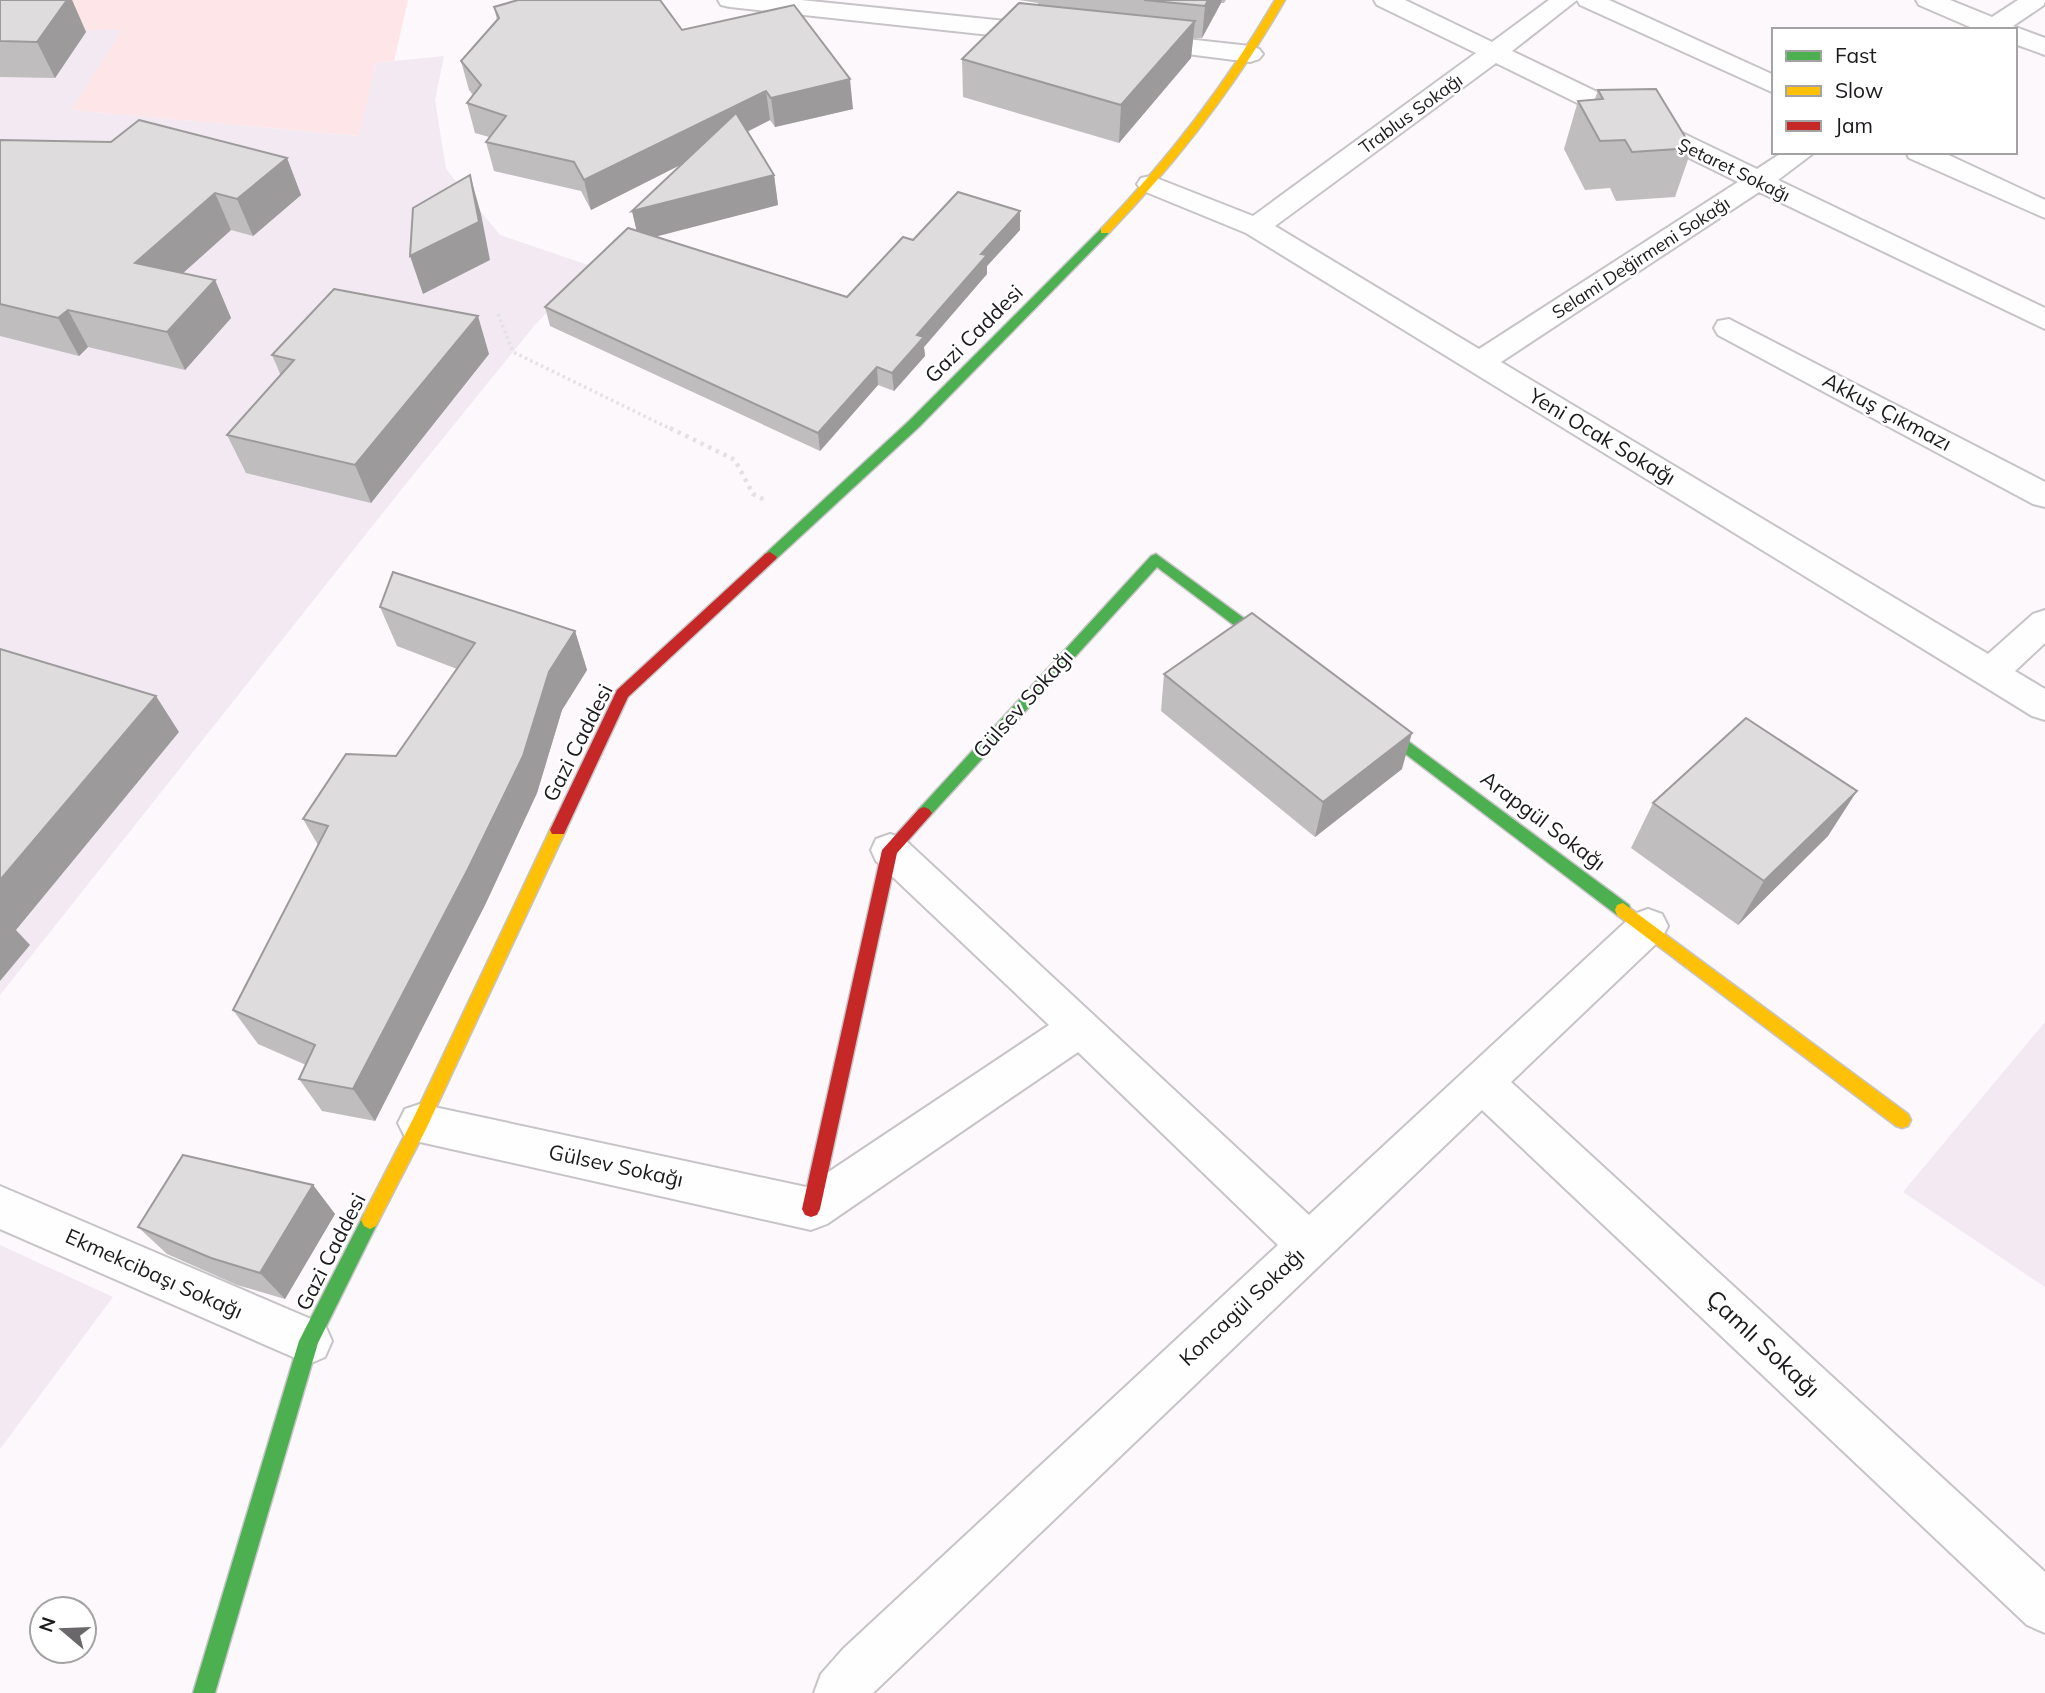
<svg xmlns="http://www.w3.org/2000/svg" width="2045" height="1693" viewBox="0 0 2045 1693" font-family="Mulish,sans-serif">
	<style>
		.built { fill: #f2e9f2 }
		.green { fill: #fee6e8 }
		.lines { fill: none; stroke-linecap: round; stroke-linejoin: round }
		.street-casing { stroke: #c7c4c7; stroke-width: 4 }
		.fast-casing { stroke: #c7c4c7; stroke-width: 3 }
		.slow-casing { stroke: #c7c4c7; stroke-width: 3 }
		.jam-casing { stroke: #c7c4c7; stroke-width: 3 }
		.path-far1 { stroke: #e2e2e2; stroke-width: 3.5; stroke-dasharray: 2.5 3.5; stroke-linecap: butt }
		.path { stroke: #e2e2e2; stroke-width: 4.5; stroke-dasharray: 3.5 5; stroke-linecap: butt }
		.street { fill: #fffeff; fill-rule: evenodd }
		.fast { fill: #4caf50; fill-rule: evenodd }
		.slow { fill: #ffc107; fill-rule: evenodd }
		.jam { fill: #c62828; fill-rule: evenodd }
		.wall { fill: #c0bdbf }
		.shaded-wall { fill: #9c9a9b }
		.building { fill: #dfdcde; stroke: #9c9a9b; stroke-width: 2 }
		.labels { text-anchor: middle; stroke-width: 5; stroke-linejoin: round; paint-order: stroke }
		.far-street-label { font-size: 18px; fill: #1c191c; stroke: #fff }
		.street-label { font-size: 21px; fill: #1c191c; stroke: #fff }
		.near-street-label { font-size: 24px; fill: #1c191c; stroke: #fff }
	</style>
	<rect width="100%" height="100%" fill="#fcf8fc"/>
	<path class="built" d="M0,30h122l-50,80 286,26 18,-73 68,-7 -9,44 11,69 54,66 91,31 -57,60 -133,164 -401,505z
		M2045,1022v265l-142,-95z
		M0,1245l113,52 -113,152z"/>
	<path class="green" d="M0,0h408l-14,61 -18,2 -17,73 -288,-26 51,-80h-122z"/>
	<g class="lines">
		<g class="street-casing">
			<path id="street" d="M718,0h83l245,25 9,3 4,5 -4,5 -9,3 -316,-34 -9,-2z
				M1374,0h31l87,42 57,-42h60l165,75v18l-194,-88 -3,-5 -65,51 245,118 26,-17h32l-37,28 267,128v21l-286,-137 -258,170 487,292 45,-40 12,-4v33l-30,28 30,18v31l-13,-4 -55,-34 -731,-449 -105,-43 -4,-6 4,-6 10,-2 102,40 223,-163 -99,-48zM1496,63l242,119 -259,167 -204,-123z
				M1916,0h34l42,17 26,-17h27l-1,5 -31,21 32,12v17l-30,-11v-14h-38l-58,-25z
				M1141,34l109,12 9,3 4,5 -4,5 -9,3 -118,-15 -4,-5 4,-5z
				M1906,152h36l103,48v18l-136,-60z
				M1729,319l316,163v25l-12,-3 -315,-169 -4,-7 4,-7z
				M890,834l14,5 405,376 325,-301 14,-5 14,5 6,12 -6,12 -151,144 534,490v61l-18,-8 -545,-515 -609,583h-59l7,-19 22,-25 435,-404 -200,-193 -251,172 -16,6 -391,-88 -15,-5 -7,-14 7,-14 15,-5 386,83 243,-162 -173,-164 -5,-11 5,-11z
				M0,1186l325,139 7,16 -7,16 -16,7 -309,-135z"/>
		</g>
		<g class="fast-casing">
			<path id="fast" d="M1105,228l4,1v4l-190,194 -144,133h-10l-2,-3 2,-3 144,-133 192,-192z
				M1156,554l130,95 2,4 -2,4h-10l-119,-90 -228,250h-10l-3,-4 3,-4 232,-253z
				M1366,710l263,195 2,5 -2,5h-12l-256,-195 -2,-4 2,-4z
				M370,1211l6,3 3,6 -61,123 -103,350h-22l106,-352 65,-127z"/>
		</g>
		<g class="slow-casing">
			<path id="slow" d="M1275,0h10c-49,86 -108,162 -176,233h-8v-4c67,-70 125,-145 174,-229z
				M558,824l6,2 2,4 -140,299 -50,97 -6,3 -6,-3 -3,-6 3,-6 50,-97 136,-287 2,-4z
				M1623,903l285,211 3,6 -3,6 -6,2 -6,-2 -279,-211 -2,-5 2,-5z"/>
		</g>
		<g class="jam-casing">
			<path id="jam" d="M770,552l7,5 -2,3 -147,137 -64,137h-12l-2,-4 67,-140 148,-136z
				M924,807l5,2 3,4 -3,4 -32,36 -77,356 -3,6 -6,2 -6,-2 -3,-6 80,-359 37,-41z"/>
		</g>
		<path class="path-far1" d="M498,314l15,38 160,78"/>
		<path class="path" d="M670,428l65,32 18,34 14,7"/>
		<use href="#street" class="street"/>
		<use href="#fast" class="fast"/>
		<use href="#slow" class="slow"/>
		<use href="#jam" class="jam"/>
	</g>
	<path class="wall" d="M0,0h72l14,32 -31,46 -55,-1z
		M1019,0h207l-2,3h-3l-19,35h-9l-2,20 -72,85 -156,-46 -1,-38 76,-54v-2z
		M494,7l188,23 171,79 -78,18 -5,-7 -23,12 27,43 4,30 -123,31 192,61 66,-57 107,-29v19l-33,36v8l-63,73 1,9 -31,35 -16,-6 -58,66 -270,-125 -5,-19 92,-76 -5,-20 49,-47 -90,46 -10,-19 -87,-20 -8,-29 3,-5 -14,-4 -8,-30 6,-8 -4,-5 -8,-29 36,-41z
		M1598,90l94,58 -17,49 -59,4 -6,-13 -25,2 -21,-41 14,-48 17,-2z
		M0,140l287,18 14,37 -48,41 -22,-6 -48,43 32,7 16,38 -46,52 -97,-23 -9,9 -79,-20z
		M489,354l-118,149 -125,-30 -19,-38 54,-59 -9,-21z
		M380,607l195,24 12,39 -25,40 -25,83 -52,112 -110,216 -53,-10 -23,-32 7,-14 -48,-21 -25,-34 85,-165 -15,-26 93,-63 61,-87 -60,-23z
		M1164,674l238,95 -87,68 -154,-126z
		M1653,803l175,33 -90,89 -107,-77z
		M313,1185l22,29 -50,85 -48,-14 -70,-31 -29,-27z"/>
	<path class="shaded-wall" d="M67,0h5l14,32 -31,46 -18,-36z
		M1208,0h14l-1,3 -19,35 3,-32z
		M1195,21l-4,37 -72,85 2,-38z
		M850,79l3,30 -78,18 -4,-29z
		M766,91l4,29 -179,90 -7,-30z
		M287,158l14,37 -48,41 -16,-37z
		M470,175l11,39 9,46 -67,34 -13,-38z
		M774,175l4,30 -139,36 -7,-30z
		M215,193l16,37 -78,70 -18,-37z
		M1020,211v19l-33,36v8l-63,73 1,9 -31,35 -2,-18 25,-38 64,-81z
		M215,280l16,38 -46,52 -18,-38z
		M68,310l20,37 -9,9 -21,-38z
		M478,316l11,38 -118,149 -16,-38z
		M877,367l1,18 -58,66 -2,-18z
		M575,631l12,39 -25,40 -25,83 -52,112 -110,216 -22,-32 196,-417z
		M156,696l23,36 -163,198 14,15 -30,36v-101z
		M1412,733l-10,36 -87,68 8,-35z
		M1857,791l-29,45 -90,89 26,-44z
		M313,1185l22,29 -50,85 -25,-26z"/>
	<path class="building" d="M0,0h67l-30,42 -37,-1z
		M518,0h142l22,30 112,-25 56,74 -79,19 -5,-7 -182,89 -10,-18 -88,-20 20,-26 -39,-13 14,-18 -20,-24 38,-43 -5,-11z
		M1144,0h64l-3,6z
		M1019,3l176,18 -74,84 -159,-46z
		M1656,89l36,59 -60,4 -7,-12 -25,1 -22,-40 25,-2 -5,-9z
		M736,113l38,62 -142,36z
		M139,120l148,38 -50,41 -22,-6 -80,70 80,17 -48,52 -99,-22 -10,8 -58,-14v-164l111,2z
		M470,175l9,47 -69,34 3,-48z
		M958,192l62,19 -39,43 6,1 -70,80 7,2 -32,36 -15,-6 -59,66 -273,-126 83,-79 219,69 56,-60 10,3z
		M334,289l144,27 -123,149 -128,-30 67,-75 -22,-5z
		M393,572l182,59 -26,41 -26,84 -55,113 -115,220 -54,-10 16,-34 -82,-35 95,-184 -25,-7 43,-65 50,2 79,-113 -95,-36z
		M1252,613l160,120 -89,69 -159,-128z
		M0,649l156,47 -156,184z
		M1746,718l111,73 -93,90 -111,-78z
		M183,1155l130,30 -53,88 -49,-15 -73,-31z"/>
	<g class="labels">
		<g class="far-street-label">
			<text transform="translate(1411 114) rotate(-36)" y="6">Trablus Sokağı</text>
			<text transform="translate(1734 170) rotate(26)" y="6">Şetaret Sokağı</text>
			<text transform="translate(1641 258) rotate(-33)" y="6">Selami Değirmeni Sokağı</text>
		</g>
		<g class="street-label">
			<text transform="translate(974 334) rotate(-45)" y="7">Gazi Caddesi</text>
			<text transform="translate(1887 412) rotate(28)" y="7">Akkuş Çıkmazı</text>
			<text transform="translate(1602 437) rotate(31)" y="7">Yeni Ocak Sokağı</text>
			<text transform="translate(1023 704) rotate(-48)" y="7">Gülsev Sokağı</text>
			<text transform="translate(578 743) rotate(-63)" y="7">Gazi Caddesi</text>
			<text transform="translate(1543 821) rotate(37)" y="7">Arapgül Sokağı</text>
			<text transform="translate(616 1166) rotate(12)" y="7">Gülsev Sokağı</text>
			<text transform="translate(331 1252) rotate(-63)" y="7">Gazi Caddesi</text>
			<text transform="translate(154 1274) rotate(24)" y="7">Ekmekcibaşı Sokağı</text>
			<text transform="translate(1242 1307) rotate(-43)" y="7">Koncagül Sokağı</text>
		</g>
		<g class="near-street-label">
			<text transform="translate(1763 1344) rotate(43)" y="8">Çamlı Sokağı</text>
		</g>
	</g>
	<rect x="1772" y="28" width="245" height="126" fill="#ffffff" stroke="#a4a3a4" stroke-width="2"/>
	<rect x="1786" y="51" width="35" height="10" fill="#4caf50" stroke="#a4a3a4" stroke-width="2"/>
	<text x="1835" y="63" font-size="21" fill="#1c191c">Fast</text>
	<rect x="1786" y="86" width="35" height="10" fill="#ffc107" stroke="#a4a3a4" stroke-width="2"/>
	<text x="1835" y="98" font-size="21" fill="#1c191c">Slow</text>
	<rect x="1786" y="121" width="35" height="10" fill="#c62828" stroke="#a4a3a4" stroke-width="2"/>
	<text x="1835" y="133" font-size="21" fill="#1c191c">Jam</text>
	<g transform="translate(63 1630) rotate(289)"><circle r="33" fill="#ffffff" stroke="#a4a3a4" stroke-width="2"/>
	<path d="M0-5L12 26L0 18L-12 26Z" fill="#6a676a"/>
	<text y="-10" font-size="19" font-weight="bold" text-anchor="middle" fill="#1c191c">N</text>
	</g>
</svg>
